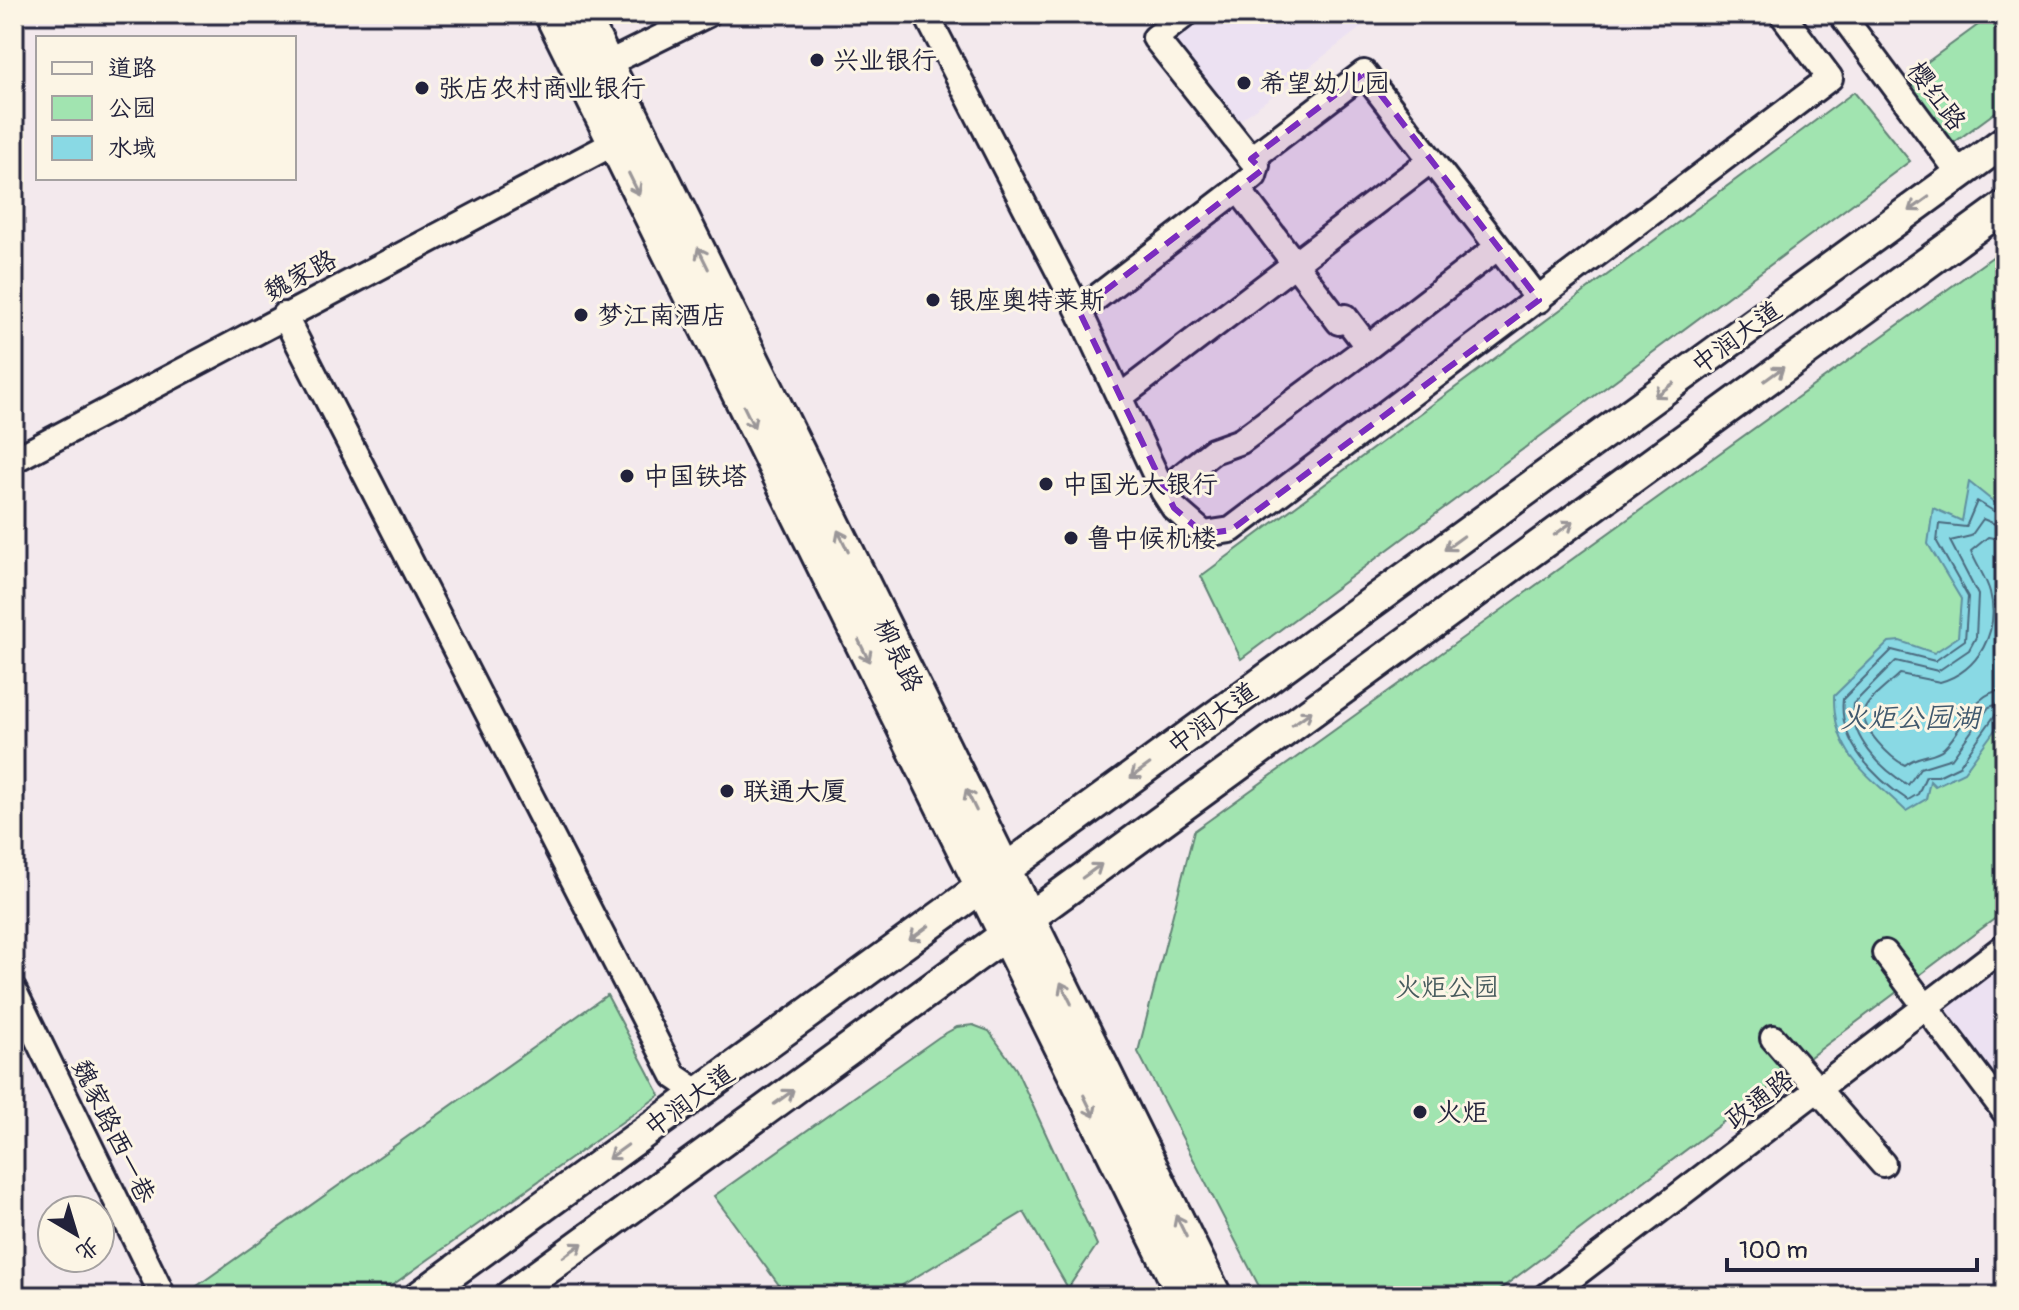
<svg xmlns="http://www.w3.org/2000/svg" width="2019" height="1310" viewBox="0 0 2019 1310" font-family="Pangolin,'LXGW WenKai TC',sans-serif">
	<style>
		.built { fill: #ece1f2 }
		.green { fill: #a1e4b0; stroke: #628376; stroke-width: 2 }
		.water { fill: #89d9e4; stroke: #6090a0; stroke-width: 2 }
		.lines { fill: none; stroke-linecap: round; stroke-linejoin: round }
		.shore { stroke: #4b6b7f; stroke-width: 2 }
		.minor-casing { stroke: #22223b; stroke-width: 30 }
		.major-casing { stroke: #22223b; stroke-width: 36 }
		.minor { stroke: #fcf5e5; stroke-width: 24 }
		.major { stroke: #fcf5e5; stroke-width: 30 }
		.oneway { stroke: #9a9698 }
		.marked { fill: #7b2cbf; fill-opacity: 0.2; stroke: #7b2cbf; stroke-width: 6; stroke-dasharray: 16 10; stroke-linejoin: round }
		.poi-dot { fill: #22223b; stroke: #fcf5e5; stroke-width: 3 }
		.labels { text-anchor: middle; stroke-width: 6; stroke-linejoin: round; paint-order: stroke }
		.poi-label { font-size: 26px; fill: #22223b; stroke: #fcf5e5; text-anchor: start }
		.street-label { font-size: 26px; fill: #22223b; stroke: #fcf5e5 }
		.park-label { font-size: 26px; fill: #485c5e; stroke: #fcf5e5 }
		.water-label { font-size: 28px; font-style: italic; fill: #41596e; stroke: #fcf5e5 }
	</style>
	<rect width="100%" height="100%" fill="#f3e9ed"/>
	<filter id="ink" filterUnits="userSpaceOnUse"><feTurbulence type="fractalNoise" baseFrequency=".0125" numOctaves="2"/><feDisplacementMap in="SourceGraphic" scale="16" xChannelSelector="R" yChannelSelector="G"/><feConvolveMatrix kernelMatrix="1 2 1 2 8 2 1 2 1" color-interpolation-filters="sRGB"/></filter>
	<g filter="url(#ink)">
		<path class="built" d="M1199,14h163l6,8 -135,104 -67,-87z
			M2005,962v128l-62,-81z"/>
		<path class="green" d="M1993,14h12v91l-53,39 -48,-65z
			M1854,92l56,69 -669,498 -40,-83z
			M2005,248v663l-514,385h-227l-126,-244 56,-221z
			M607,995l53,100 -283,201h-194z
			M973,1025l16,6 27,38 81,176 -29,43 -44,-76 -140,84h-97l-73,-100 225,-159 18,-10z"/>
		<path class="water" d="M1969,482l36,29v205l-41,56 -29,14 -5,-5 -4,18 -20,12c-38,-37 -73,-56 -72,-115l55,-54 11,-1 34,12 24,-16 3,-38 -33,-55 5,-36 29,13z"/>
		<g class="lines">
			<path class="shore" d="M2005,518l-28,-17 -11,26 -27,-3 -2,18 31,55 -3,43 -30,21 -43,-11 -49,49c-5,42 32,80 65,101l10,-6 8,-18h12l21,-10 36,-51 10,-3
				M2005,528l-22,-9 -12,17 -21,5 28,54 -2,42 -7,13 -31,21 -42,-10 -43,43c-4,33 28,65 55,81l12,-17 32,-10 37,-51 16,-5
				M2005,540l-17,-3 -17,14c5,14 15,26 19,41 10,39 -11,79 -50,90l-40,-8c-9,9 -33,26 -36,37 -4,17 27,48 41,54 12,-11 30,-8 39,-17 21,-19 27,-57 61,-58"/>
			<g class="minor-casing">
				<path id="minor" d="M926,14l153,297 84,180 11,17 30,26 27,-4 599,-452 -48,-64
					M1186,14l-31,24 96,121 113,-86 175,227
					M1841,14l119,160
					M607,64l101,-50
					M1251,159l6,6 -3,11 -16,13 101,133 6,-5 23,30 130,-100
					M1079,311l159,-122
					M284,315l390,761 25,17
					M1120,397l311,-237
					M14,460l600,-317
					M1163,491l50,-40 28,-10 127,-94
					M1885,953l120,159
					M14,991l149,305
					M1773,1038l110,126
					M1547,1296l458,-350"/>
			</g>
			<g class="major-casing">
				<path id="major" d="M550,14l633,1282
					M583,14l633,1282
					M420,1296l1585,-1155
					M510,1296l1495,-1090"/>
			</g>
			<use href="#minor" class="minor"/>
			<use href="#major" class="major"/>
		</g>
		<defs><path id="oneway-shaft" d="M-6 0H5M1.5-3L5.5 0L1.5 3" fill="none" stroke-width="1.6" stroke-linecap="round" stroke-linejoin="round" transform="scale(2)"/></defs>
		<g class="oneway">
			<use href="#oneway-shaft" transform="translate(634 184) rotate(64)"/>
			<use href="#oneway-shaft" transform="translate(1919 204) rotate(144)"/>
			<use href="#oneway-shaft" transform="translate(703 258) rotate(-116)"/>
			<use href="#oneway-shaft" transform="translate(1774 374) rotate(-36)"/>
			<use href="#oneway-shaft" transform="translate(1664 390) rotate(144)"/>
			<use href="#oneway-shaft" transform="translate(749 417) rotate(64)"/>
			<use href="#oneway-shaft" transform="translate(1564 528) rotate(-36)"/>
			<use href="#oneway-shaft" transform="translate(843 541) rotate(-116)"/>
			<use href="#oneway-shaft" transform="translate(1454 543) rotate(144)"/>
			<use href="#oneway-shaft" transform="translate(864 651) rotate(64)"/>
			<use href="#oneway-shaft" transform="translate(1302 718) rotate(-36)"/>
			<use href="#oneway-shaft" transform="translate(1140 771) rotate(144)"/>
			<use href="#oneway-shaft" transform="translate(971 800) rotate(-116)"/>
			<use href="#oneway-shaft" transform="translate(1092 871) rotate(-36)"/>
			<use href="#oneway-shaft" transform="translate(919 933) rotate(144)"/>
			<use href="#oneway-shaft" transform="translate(1066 993) rotate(-116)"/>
			<use href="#oneway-shaft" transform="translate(784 1097) rotate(-36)"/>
			<use href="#oneway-shaft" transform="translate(1089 1106) rotate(64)"/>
			<use href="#oneway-shaft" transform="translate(618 1152) rotate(144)"/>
			<use href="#oneway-shaft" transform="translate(1181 1226) rotate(-116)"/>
			<use href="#oneway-shaft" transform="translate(573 1250) rotate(-36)"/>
		</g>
	</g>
	<path class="marked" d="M1364,73l175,227 -308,230 -27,4 -30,-26 -95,-197 183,-141 -11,-11z"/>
	<g class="poi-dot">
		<circle cx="817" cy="60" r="8"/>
		<circle cx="1244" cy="83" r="8"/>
		<circle cx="422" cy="88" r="8"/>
		<circle cx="933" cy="300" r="8"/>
		<circle cx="581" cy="315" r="8"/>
		<circle cx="627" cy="476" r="8"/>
		<circle cx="1046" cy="484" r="8"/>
		<circle cx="1071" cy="538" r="8"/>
		<circle cx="727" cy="791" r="8"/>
		<circle cx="1420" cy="1112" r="8"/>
	</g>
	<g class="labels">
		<g class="poi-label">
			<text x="833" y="69">兴业银行</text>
			<text x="1260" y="92">希望幼儿园</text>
			<text x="438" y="97">张店农村商业银行</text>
			<text x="949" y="309">银座奥特莱斯</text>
			<text x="597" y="324">梦江南酒店</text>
			<text x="643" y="485">中国铁塔</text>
			<text x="1062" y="493">中国光大银行</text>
			<text x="1087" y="547">鲁中候机楼</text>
			<text x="743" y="800">联通大厦</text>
			<text x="1436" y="1121">火炬</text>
		</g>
		<g class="street-label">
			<text transform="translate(1937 96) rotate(53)" y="9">樱红路</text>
			<text transform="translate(300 275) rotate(-28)" y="9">魏家路</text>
			<text transform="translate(1736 337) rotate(-36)" y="9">中润大道</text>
			<text transform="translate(899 655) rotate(64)" y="9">柳泉路</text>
			<text transform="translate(1212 718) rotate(-36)" y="9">中润大道</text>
			<text transform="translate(1759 1099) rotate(-37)" y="9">政通路</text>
			<text transform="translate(689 1100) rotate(-36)" y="9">中润大道</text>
			<text transform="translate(114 1131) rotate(64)" y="9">魏家路西一巷</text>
		</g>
		<g class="park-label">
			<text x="1447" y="996">火炬公园</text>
		</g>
		<g class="water-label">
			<text x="1910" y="727">火炬公园湖</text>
		</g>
	</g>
	<rect width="2019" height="1310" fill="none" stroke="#fcf5e5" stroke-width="48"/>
	<rect x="24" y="24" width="1971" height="1262" fill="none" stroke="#22223b" stroke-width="3" filter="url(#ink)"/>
	<rect x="36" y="36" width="260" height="144" fill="#fcf5e5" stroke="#a5a1a1" stroke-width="2"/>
	<rect x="52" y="62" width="40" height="12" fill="#fcf5e5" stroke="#a5a1a1" stroke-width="2"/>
	<text x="108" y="76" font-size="24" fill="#22223b">道路</text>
	<rect x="52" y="96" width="40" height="24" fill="#a1e4b0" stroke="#a5a1a1" stroke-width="2"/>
	<text x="108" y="116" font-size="24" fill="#22223b">公园</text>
	<rect x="52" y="136" width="40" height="24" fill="#89d9e4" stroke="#a5a1a1" stroke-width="2"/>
	<text x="108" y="156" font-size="24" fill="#22223b">水域</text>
	<g transform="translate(76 1234) rotate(142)"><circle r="38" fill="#fcf5e5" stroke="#a5a1a1" stroke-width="2"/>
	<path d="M0-6L14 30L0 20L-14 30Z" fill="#22223b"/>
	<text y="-12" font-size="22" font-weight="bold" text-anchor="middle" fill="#22223b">北</text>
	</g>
	<path d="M1727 1258v12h250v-12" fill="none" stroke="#22223b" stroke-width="4"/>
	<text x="1739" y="1258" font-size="24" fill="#22223b" stroke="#fcf5e5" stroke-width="6" paint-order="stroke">100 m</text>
</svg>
